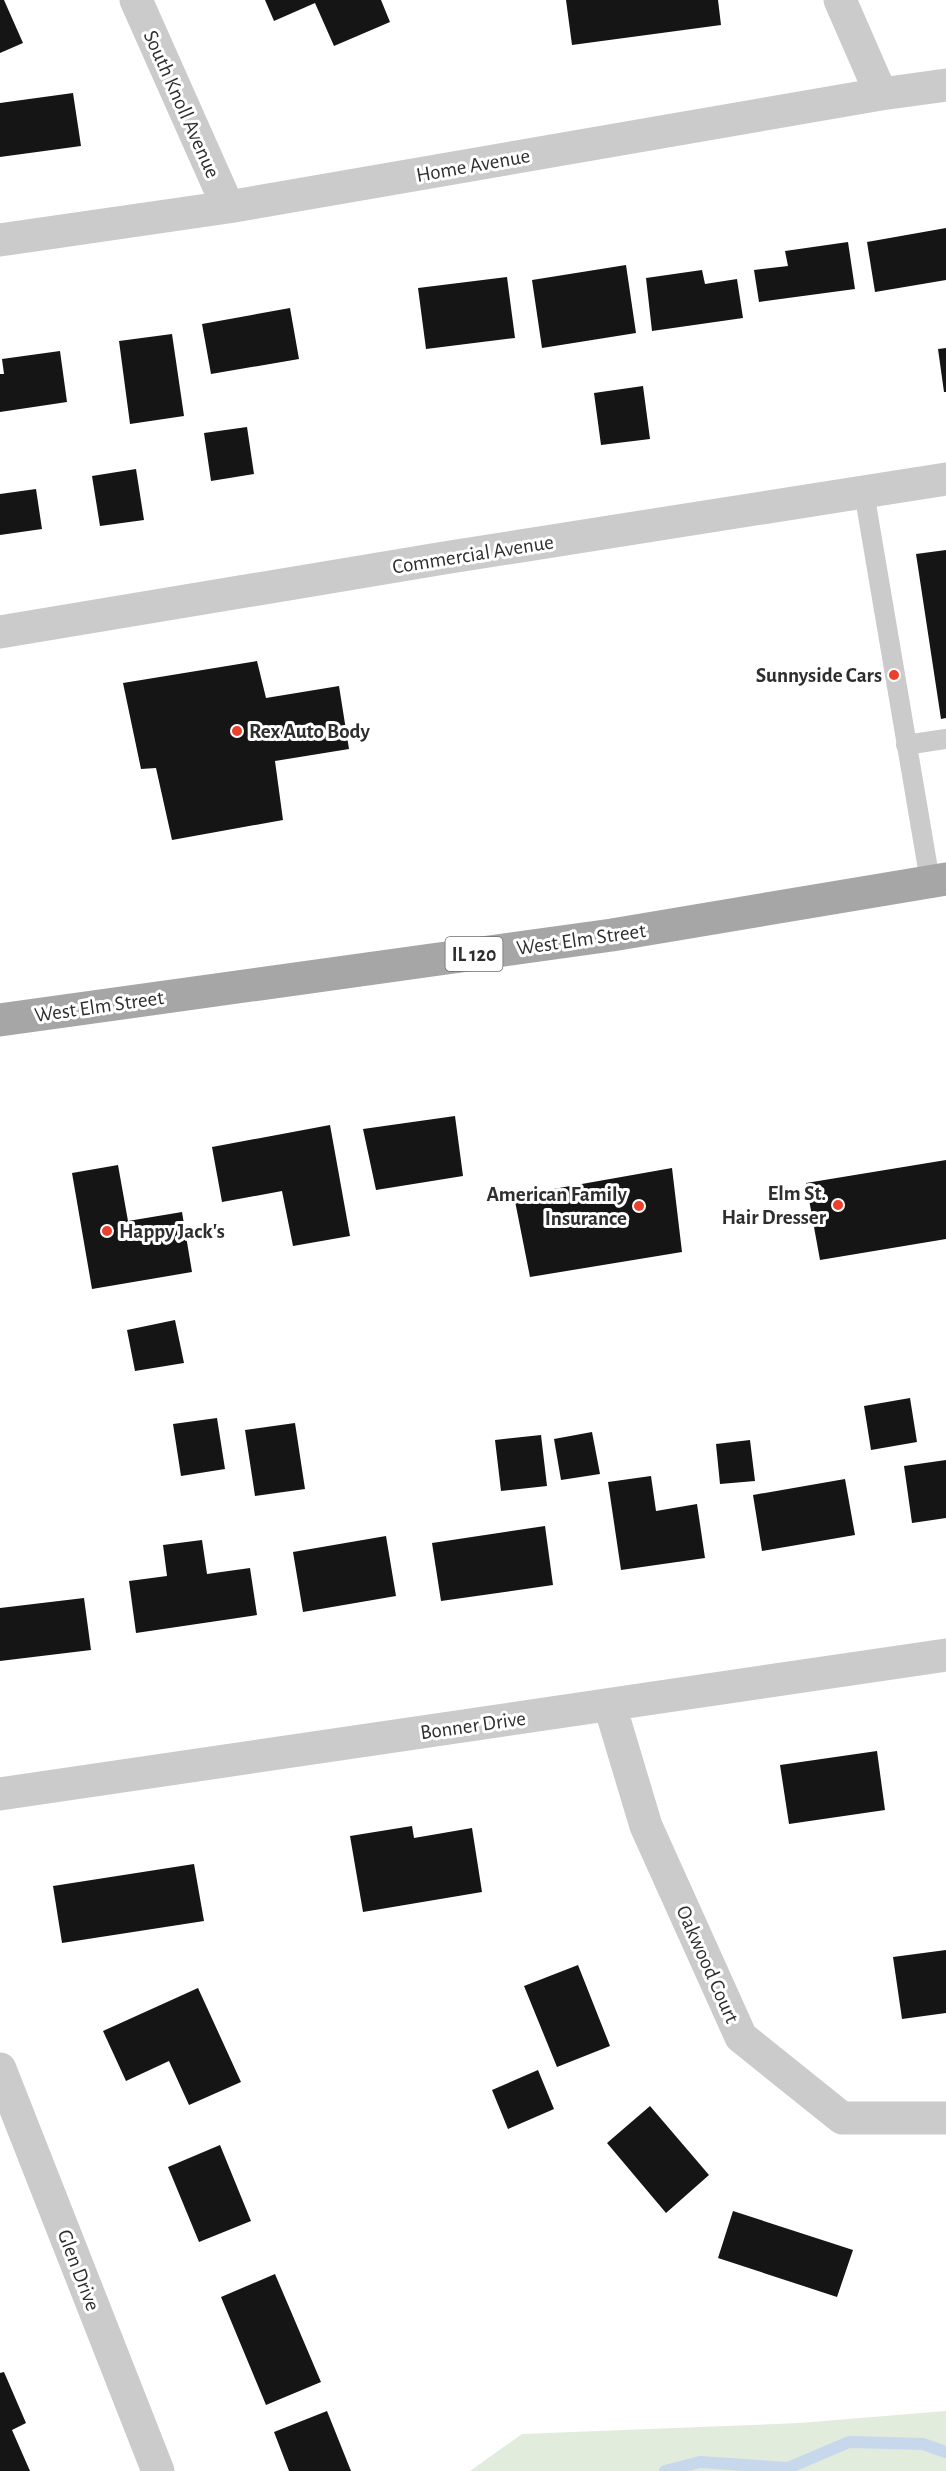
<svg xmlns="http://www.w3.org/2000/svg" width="946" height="2471" viewBox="0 0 946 2471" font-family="'Alegreya Sans',sans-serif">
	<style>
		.green { fill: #e2ecdc }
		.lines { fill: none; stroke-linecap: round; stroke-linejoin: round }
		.stream { stroke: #c7d8ed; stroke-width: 12 }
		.building { fill: #151515 }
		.lane { stroke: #cbcbcb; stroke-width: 20 }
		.street { stroke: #cbcbcb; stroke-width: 33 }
		.primary { stroke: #a6a6a6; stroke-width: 33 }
		.poi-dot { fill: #ea402c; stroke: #fff; stroke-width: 2 }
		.labels { text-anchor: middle; stroke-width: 6; stroke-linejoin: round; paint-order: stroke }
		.shield { fill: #fff; stroke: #6d6d6d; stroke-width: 1.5 }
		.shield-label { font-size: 20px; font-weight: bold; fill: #2e2e2e }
		.street-label { font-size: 21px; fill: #2e2e2e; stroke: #fff }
		.poi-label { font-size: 21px; font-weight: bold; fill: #2e2e2e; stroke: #fff; text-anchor: end }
	</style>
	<rect width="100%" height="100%" fill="#fff"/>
	<path class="green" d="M946,2411v60h-476l52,-37 277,-11z"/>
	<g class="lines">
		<path class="stream" d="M665,2471l35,-9 88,6 61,-26 74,2 23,8"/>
	</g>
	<path class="building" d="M0,0h4l19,43 -23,10z
		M265,0h116l9,22 -56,24 -19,-43 -41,18z
		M566,0h152l3,25 -149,20z
		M73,93l8,53 -81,11v-54z
		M946,228v52l-71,12 -8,-50z
		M848,242l7,47 -96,13 -5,-32 34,-4 -3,-15z
		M626,265l10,68 -94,15 -10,-68z
		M702,270l3,14 32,-5 6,39 -91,13 -6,-53z
		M507,277l8,61 -89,11 -8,-61z
		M290,308l9,51 -88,15 -9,-50z
		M172,334l12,82 -54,8 -11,-83z
		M946,348v44h-2l-6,-43z
		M60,351l7,51 -67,10v-38h4l-2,-15z
		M643,386l7,53 -49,6 -7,-52z
		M247,427l7,47 -43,7 -7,-48z
		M136,469l8,51 -44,6 -8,-50z
		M36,489l6,40 -42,6v-41z
		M946,550v168l-5,1 -25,-165z
		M257,661l9,37 73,-12 10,63 -74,12 8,59 -111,20 -16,-72 -15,1 -18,-86z
		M455,1116l8,60 -87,14 -13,-61z
		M330,1125l20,111 -57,10 -11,-55 -60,11 -10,-55z
		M946,1160v79l-126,21 -14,-77z
		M118,1165l10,56 54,-9 10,60 -100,17 -20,-116z
		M672,1168l10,84 -152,25 -16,-81z
		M175,1320l9,43 -49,8 -8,-41z
		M910,1398l7,44 -46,8 -7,-44z
		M217,1418l8,51 -44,7 -8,-52z
		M295,1423l10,66 -50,7 -10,-66z
		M592,1432l8,42 -39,6 -7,-41z
		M541,1435l6,51 -46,5 -6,-51z
		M750,1440l5,41 -35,3 -4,-40z
		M946,1460v58l-34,5 -8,-57z
		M651,1476l5,35 41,-7 8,54 -84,12 -13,-88z
		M845,1479l10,56 -93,16 -9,-56z
		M545,1526l8,59 -112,16 -9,-58z
		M386,1536l10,60 -93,16 -10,-60z
		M202,1540l5,34 43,-6 7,47 -121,18 -7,-52 38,-5 -4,-31z
		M84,1598l7,52 -91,11v-53z
		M877,1751l8,59 -96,14 -9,-59z
		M412,1826l2,12 58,-10 10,64 -119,20 -13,-76z
		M194,1864l10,57 -142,22 -9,-57z
		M946,1950v63l-44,6 -9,-62z
		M578,1965l32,81 -53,21 -33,-81z
		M198,1988l43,94 -52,23 -20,-44 -43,20 -23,-50z
		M538,2070l16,39 -46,20 -16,-39z
		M650,2106l59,69 -43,38 -59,-70z
		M220,2145l31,76 -52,21 -31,-75z
		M733,2211l120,39 -16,47 -119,-39z
		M275,2274l46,108 -55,23 -45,-108z
		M4,2372l22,51 -14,7 18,41h-30v-98z
		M327,2411l24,60h-62l-15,-39z"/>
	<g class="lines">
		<path class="lane" d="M864,492l66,389
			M906,745l40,-6"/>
		<path class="street" d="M136,0l92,207
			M840,0l41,94
			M0,240l228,-33 653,-113 65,-9
			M0,632l444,-74 502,-79
			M610,1706l36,120 95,211 101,81h104
			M0,1794l946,-139
			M0,2069l158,402"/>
		<path class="primary" d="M0,1020l612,-85 334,-56"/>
	</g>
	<g class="poi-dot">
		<circle cx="894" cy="675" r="6"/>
		<circle cx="237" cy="731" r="6"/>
		<circle cx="838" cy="1205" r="6"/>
		<circle cx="639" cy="1206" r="6"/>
		<circle cx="107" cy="1231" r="6"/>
	</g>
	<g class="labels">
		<rect class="shield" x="445.5" y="937" width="57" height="34" rx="4.5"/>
		<g class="shield-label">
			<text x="474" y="961">IL 120</text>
		</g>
		<g class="street-label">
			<text transform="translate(182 104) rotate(66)" y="7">South Knoll Avenue</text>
			<text transform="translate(473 165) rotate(-10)" y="7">Home Avenue</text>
			<text transform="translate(473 554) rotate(-9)" y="7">Commercial Avenue</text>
			<text transform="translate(581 939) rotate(-8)" y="7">West Elm Street</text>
			<text transform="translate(99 1006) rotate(-8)" y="7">West Elm Street</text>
			<text transform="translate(473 1725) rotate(-8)" y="7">Bonner Drive</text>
			<text transform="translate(708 1964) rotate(66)" y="7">Oakwood Court</text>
			<text transform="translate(79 2270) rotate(69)" y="7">Glen Drive</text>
		</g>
		<g class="poi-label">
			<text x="882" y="682">Sunnyside Cars</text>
			<text x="249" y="738" text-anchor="start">Rex Auto Body</text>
			<text x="826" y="1200">Elm St.<tspan x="826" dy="24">Hair Dresser</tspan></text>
			<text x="627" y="1201">American Family<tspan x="627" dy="24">Insurance</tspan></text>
			<text x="119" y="1238" text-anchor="start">Happy Jack's</text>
		</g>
	</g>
</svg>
